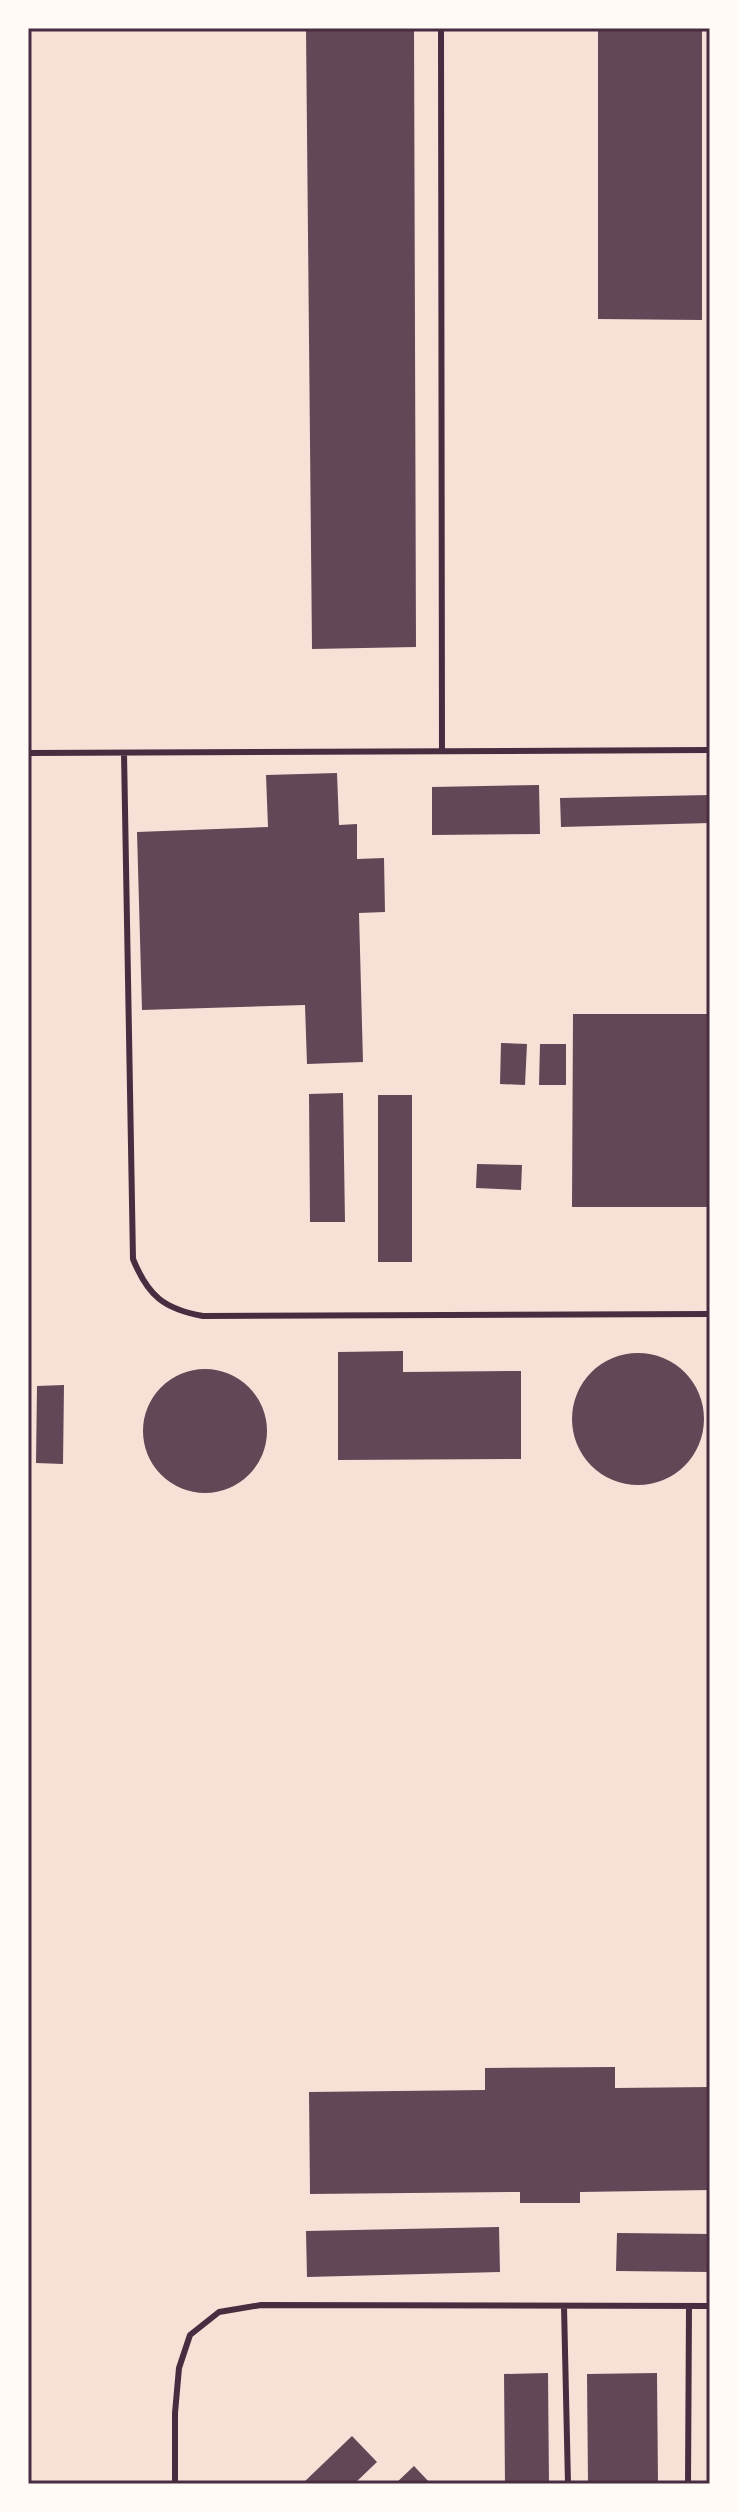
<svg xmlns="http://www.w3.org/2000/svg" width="738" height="2512" viewBox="0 0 738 2512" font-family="Arial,sans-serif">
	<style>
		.building { fill: #644757 }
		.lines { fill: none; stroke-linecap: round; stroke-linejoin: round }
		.service { stroke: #4a2c40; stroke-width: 6 }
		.neatline { fill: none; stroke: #4a2c40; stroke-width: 3 }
	</style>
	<rect width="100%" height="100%" fill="#f7e1d7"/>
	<path class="building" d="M306,28h108l2,619 -104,2z
		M598,28h104v292l-104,-1z
		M337,773l2,52 18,-1v35l27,-1 1,54 -26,1 4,149 -56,2 -2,-59 -163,5 -5,-178 131,-5 -2,-52z
		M539,785l1,49 -108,1v-48z
		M710,795v28l-149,4 -1,-29z
		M573,1014h137v193h-138z
		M501,1043l26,1 -2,41 -25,-1z
		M540,1044h26v41h-27z
		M343,1093l2,129h-35l-1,-128z
		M378,1095h34v167h-34z
		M477,1164l45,1 -1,25 -45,-2z
		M403,1351v21l118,-1v88l-183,1v-108z
		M572 1419a66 66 0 1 1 132 0a66 66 0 1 1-132 0Z
		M143 1431a62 62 0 1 1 124 0a62 62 0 1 1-124 0Z
		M64,1385l-1,79 -27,-1 1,-77z
		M615,2067v21l95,-1v103l-130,2v11h-60v-11l-210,2 -1,-102 176,-2v-22z
		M499,2227l1,45 -193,5 -1,-46z
		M617,2233l93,1v38l-94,-1z
		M548,2373l1,111h-44l-1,-110z
		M657,2373l1,111h-70l-1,-110z
		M352,2436l25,26 -23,22h-52z
		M414,2466l17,18h-36z"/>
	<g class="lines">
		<path class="service" d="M441,28l1,723
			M28,753l682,-3
			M124,753l9,506c15,37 31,50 70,57l507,-2
			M564,2306l4,178
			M175,2484v-71l4,-45 11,-33 29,-23 42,-7 449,1
			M688,2484l1,-178"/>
	</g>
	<rect width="738" height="2512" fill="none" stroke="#fffaf5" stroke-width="60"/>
	<rect x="30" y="30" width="678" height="2452" class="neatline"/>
</svg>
